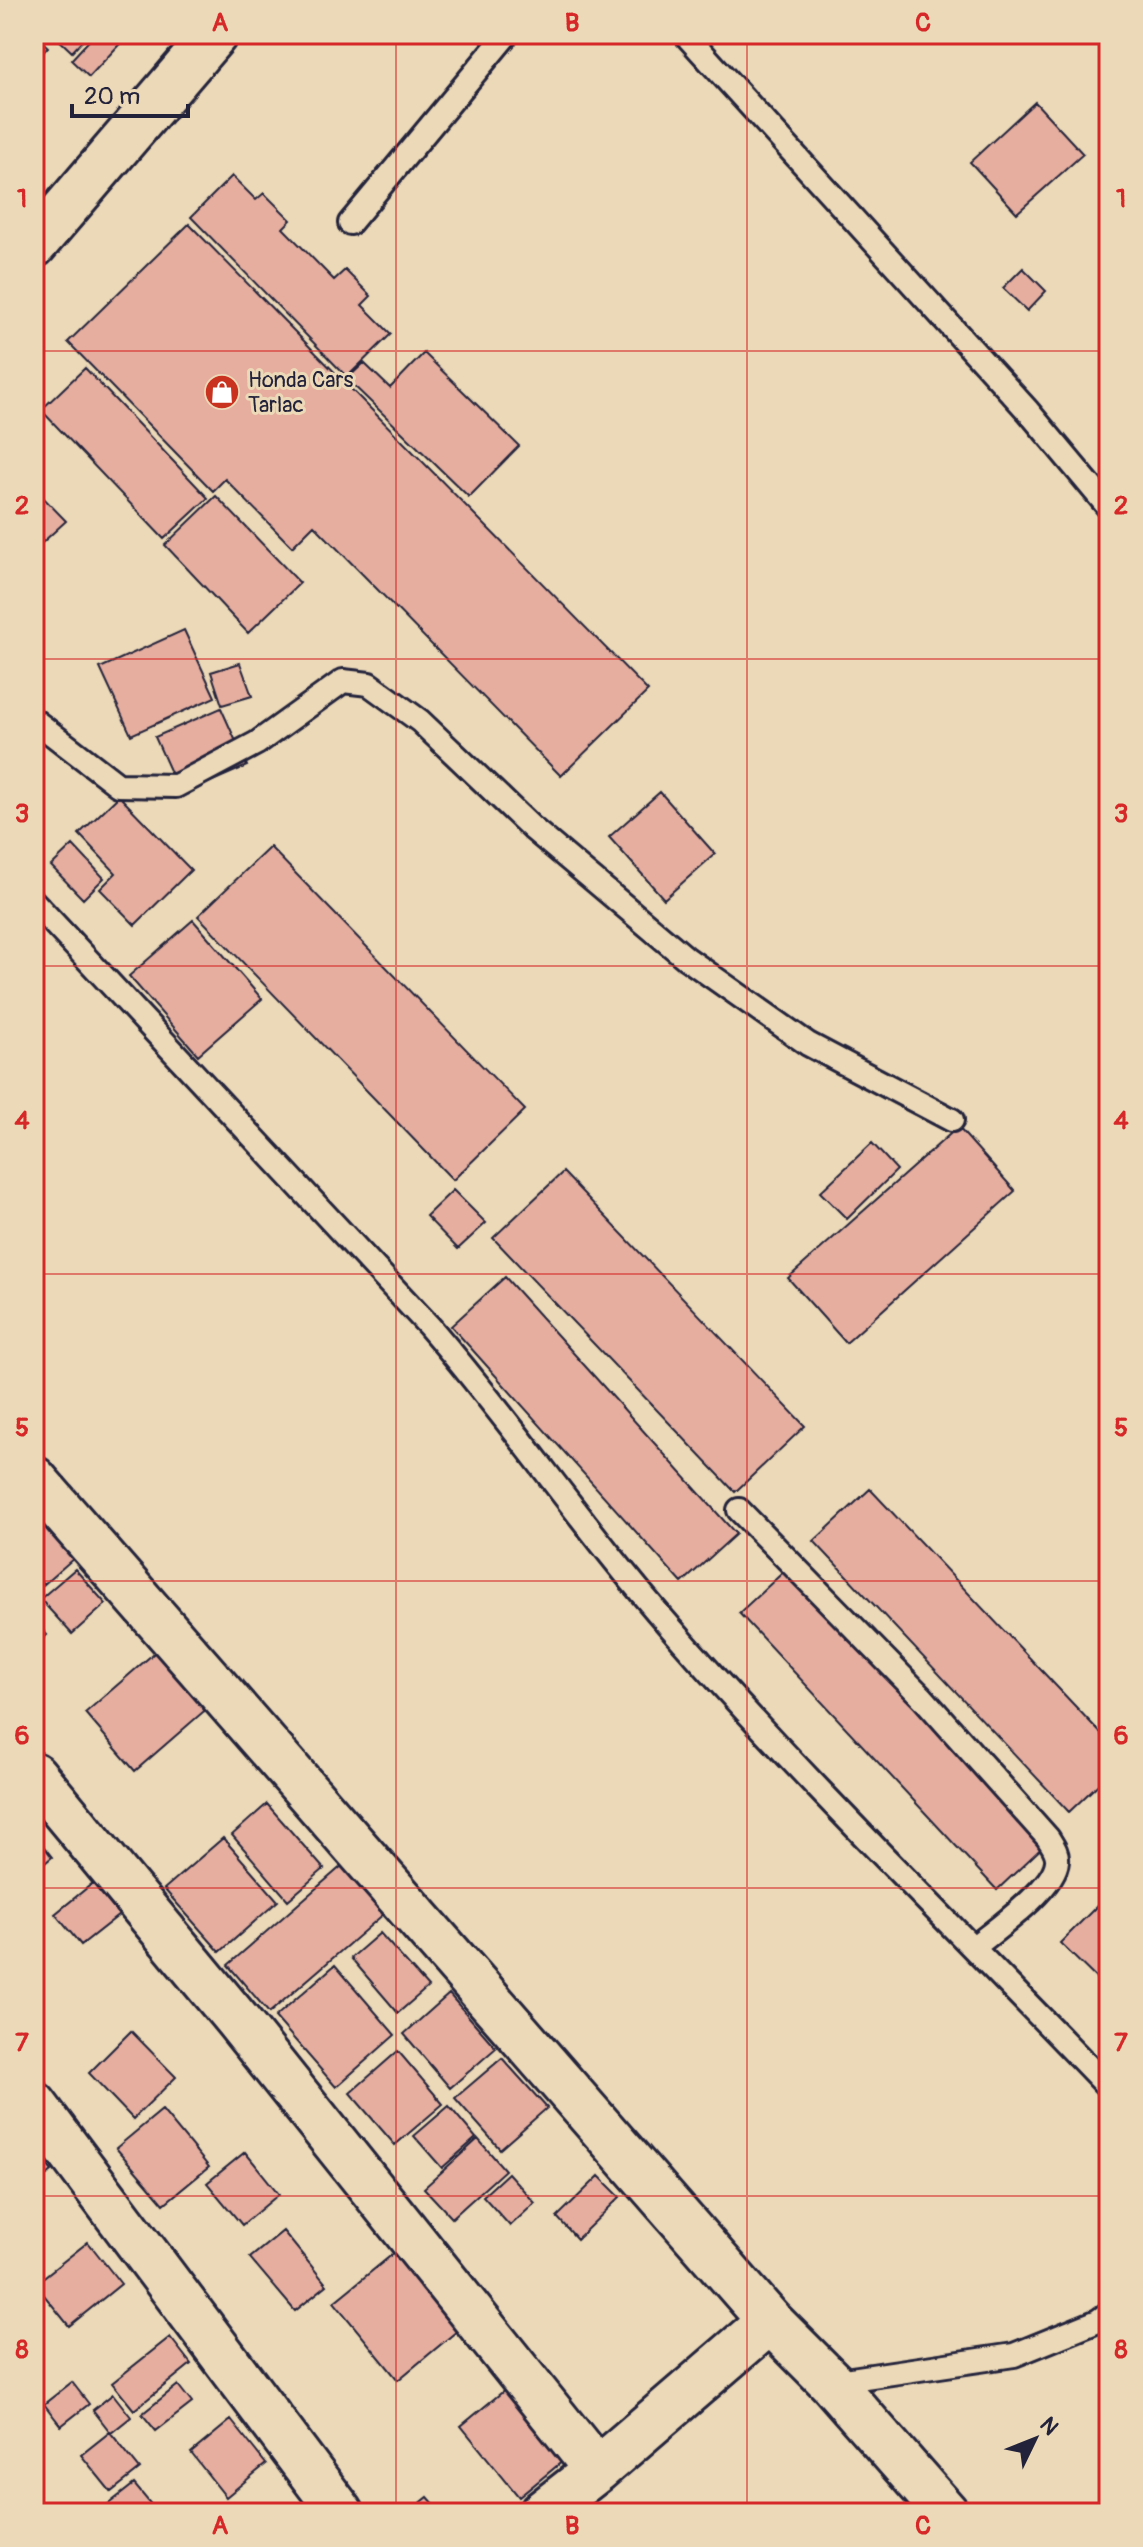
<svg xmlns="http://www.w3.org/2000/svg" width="1143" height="2547" viewBox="0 0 1143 2547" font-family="Pangolin,sans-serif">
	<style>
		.building { fill: #e6ae9e; stroke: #22223b; stroke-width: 2 }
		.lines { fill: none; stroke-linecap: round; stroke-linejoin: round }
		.lane-casing { stroke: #22223b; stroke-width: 28 }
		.street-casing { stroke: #22223b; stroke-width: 50 }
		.highway-casing { stroke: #22223b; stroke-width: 50 }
		.lane { stroke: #ecd9b7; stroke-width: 22 }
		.street { stroke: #ecd9b7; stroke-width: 44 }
		.highway { stroke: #ecd9b7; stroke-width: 44 }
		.grid { fill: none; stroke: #d62828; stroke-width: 2; stroke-opacity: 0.55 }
		.labels { text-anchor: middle; stroke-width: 6; stroke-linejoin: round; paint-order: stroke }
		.poi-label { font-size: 22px; fill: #22223b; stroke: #ecd9b7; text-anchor: start }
		.neatline { fill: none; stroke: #d62828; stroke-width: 3 }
		.grid-label { font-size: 26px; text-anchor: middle; font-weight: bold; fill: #d62828 }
	</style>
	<rect width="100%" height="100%" fill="#ecd9b7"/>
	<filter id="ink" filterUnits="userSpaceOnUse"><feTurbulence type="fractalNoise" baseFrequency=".0125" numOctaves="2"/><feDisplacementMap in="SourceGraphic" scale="16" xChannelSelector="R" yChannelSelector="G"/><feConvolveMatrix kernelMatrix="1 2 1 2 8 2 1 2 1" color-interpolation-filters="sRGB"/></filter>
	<g filter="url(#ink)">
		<path class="building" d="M34,34l14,13 -14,15z
			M53,34h36l-17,18z
			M95,34h34l-40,43 -18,-17z
			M1035,102l48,52 -66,59 -47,-51z
			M34,145l11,12 -11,11z
			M232,176l24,24 8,-7 27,27 -8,8 51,52 11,-10 26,26 -9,9 29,29 -44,43 -156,-160z
			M189,224l459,467 -87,85 -247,-251 -22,22 -67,-68 -12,12 -145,-149z
			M1023,268l23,23 -19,20 -24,-23z
			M424,353l95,93 -50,51 -122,-118 17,-16 26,25z
			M85,368l123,130 -44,41 -123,-129z
			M34,488l32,33 -23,21 -9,-10z
			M216,496l84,87 -52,50 -83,-88z
			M184,630l31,67 -84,38 -31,-67z
			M240,663l12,33 -30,9 -11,-33z
			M221,708l26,58 -66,29 -26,-58z
			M660,792l55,62 -51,45 -55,-62z
			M119,796l72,74 -56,55 -35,-36 16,-16 -37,-39z
			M73,845l31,33 -21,21 -32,-33z
			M270,847l255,263 -72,70 -255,-264z
			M193,920l69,79 -64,56 -69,-79z
			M958,1127l57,64 -169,152 -58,-65z
			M872,1143l25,27 -50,49 -27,-27z
			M563,1172l242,254 -70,66 -242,-254z
			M453,1190l33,33 -28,26 -32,-33z
			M505,1277l231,257 -54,49 -231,-257z
			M870,1489l239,253v32l-40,38 -255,-271z
			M43,1522l31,36 -31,27 -9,-11v-44z
			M791,1565l258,276 -52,49 -258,-277z
			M75,1569l31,35 -34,30 -32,-35z
			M34,1620l13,15 -13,12z
			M160,1648l50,58 -75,65 -50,-58z
			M267,1804l57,65 -36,31 -56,-65z
			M34,1834l18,23 -18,15z
			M223,1838l55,63 -58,51 -56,-63z
			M343,1865l42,48 -116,100 -41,-48z
			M93,1883l26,32 -38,30 -26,-31z
			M1109,1894v97l-49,-48z
			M380,1933l48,54 -30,26 -47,-55z
			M335,1965l60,70 -59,52 -61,-70z
			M449,1994l47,54 -46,40 -46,-54z
			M131,2031l45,46 -43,42 -44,-46z
			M398,2051l45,53 -48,41 -45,-52z
			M502,2058l45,50 -47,41 -45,-51z
			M449,2106l27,32 -34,30 -28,-32z
			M162,2110l47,57 -45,37 -48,-56z
			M478,2139l27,31 -53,48 -28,-30z
			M34,2149l18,22 -18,14z
			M245,2152l34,42 -37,31 -35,-42z
			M508,2173l27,30 -25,23 -27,-30z
			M599,2176l21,21 -43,42 -20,-22z
			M283,2231l44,54 -32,26 -45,-53z
			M88,2242l33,42 -52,42 -34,-42z
			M399,2249l64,77 -65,54 -64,-78z
			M170,2337l21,27 -57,46 -22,-27z
			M72,2382l17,22 -28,22 -17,-22z
			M178,2385l14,18 -36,28 -14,-17z
			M506,2389l58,71 -45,37 -58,-71z
			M113,2394l18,23 -20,16 -18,-23z
			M231,2420l35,44 -40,33 -35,-44z
			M110,2432l30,37 -29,23 -30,-37z
			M134,2484l24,29h-61z
			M428,2497l14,16h-34z"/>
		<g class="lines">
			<g class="lane-casing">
				<path id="lane" d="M685,34l343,377 81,97
					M350,223l157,-189
					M34,720l84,65 58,1 81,-43 86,-62 26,3 51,37 112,107 154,130 122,86 144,76
					M34,902l395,424c85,98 157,205 242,302 139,159 292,307 438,460
					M739,1510l184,188 125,140c4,7 10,14 9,23 -2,27 -62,69 -83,86
					M831,2382l183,-27 84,-34 11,-8"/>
			</g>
			<g class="street-casing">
				<path id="street" d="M34,1479l736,842 61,61 115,131
					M34,1775l203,245 360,450
					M34,2104l307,409
					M542,2513l55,-43 173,-149"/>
			</g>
			<g class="highway-casing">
				<path id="highway" d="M34,245l181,-211"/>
			</g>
			<use href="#lane" class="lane"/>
			<use href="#street" class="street"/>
			<use href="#highway" class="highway"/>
		</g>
	</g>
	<path class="grid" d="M396,34v2479M747,34v2479M34,351h1075M34,659h1075M34,966h1075M34,1274h1075M34,1581h1075M34,1888h1075M34,2196h1075"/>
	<defs>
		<g id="shop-disc" transform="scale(1.8)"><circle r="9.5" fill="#c8321e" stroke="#ecd9b7"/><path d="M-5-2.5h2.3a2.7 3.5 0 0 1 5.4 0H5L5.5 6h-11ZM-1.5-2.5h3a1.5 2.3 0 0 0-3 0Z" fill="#fff"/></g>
	</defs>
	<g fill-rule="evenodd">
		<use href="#shop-disc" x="222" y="392"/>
	</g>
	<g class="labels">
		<g class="poi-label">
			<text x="248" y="387">Honda Cars<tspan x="248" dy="25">Tarlac</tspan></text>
		</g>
	</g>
	<rect width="1143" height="2547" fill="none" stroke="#ecd9b7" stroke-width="88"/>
	<g transform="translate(1035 2439) rotate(47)" stroke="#ecd9b7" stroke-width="6" paint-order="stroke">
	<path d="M0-6L14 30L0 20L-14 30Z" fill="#22223b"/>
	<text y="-12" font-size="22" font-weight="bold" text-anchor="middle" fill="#22223b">N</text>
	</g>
	<path d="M72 104v12h116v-12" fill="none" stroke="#22223b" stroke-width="4"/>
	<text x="84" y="104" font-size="24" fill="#22223b" stroke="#ecd9b7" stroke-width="6" paint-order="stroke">20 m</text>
	<rect x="44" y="44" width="1055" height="2459" class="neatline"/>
	<g class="grid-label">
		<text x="220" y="31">A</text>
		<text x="572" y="31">B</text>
		<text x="923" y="31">C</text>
		<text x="22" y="207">1</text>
		<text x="1121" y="207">1</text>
		<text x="22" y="514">2</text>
		<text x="1121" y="514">2</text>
		<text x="22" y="822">3</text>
		<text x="1121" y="822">3</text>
		<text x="22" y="1129">4</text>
		<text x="1121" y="1129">4</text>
		<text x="22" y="1436">5</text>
		<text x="1121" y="1436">5</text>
		<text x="22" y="1744">6</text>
		<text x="1121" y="1744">6</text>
		<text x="22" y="2051">7</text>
		<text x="1121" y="2051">7</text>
		<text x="22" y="2358">8</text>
		<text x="1121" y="2358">8</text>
		<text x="220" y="2534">A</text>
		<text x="572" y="2534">B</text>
		<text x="923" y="2534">C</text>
	</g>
</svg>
